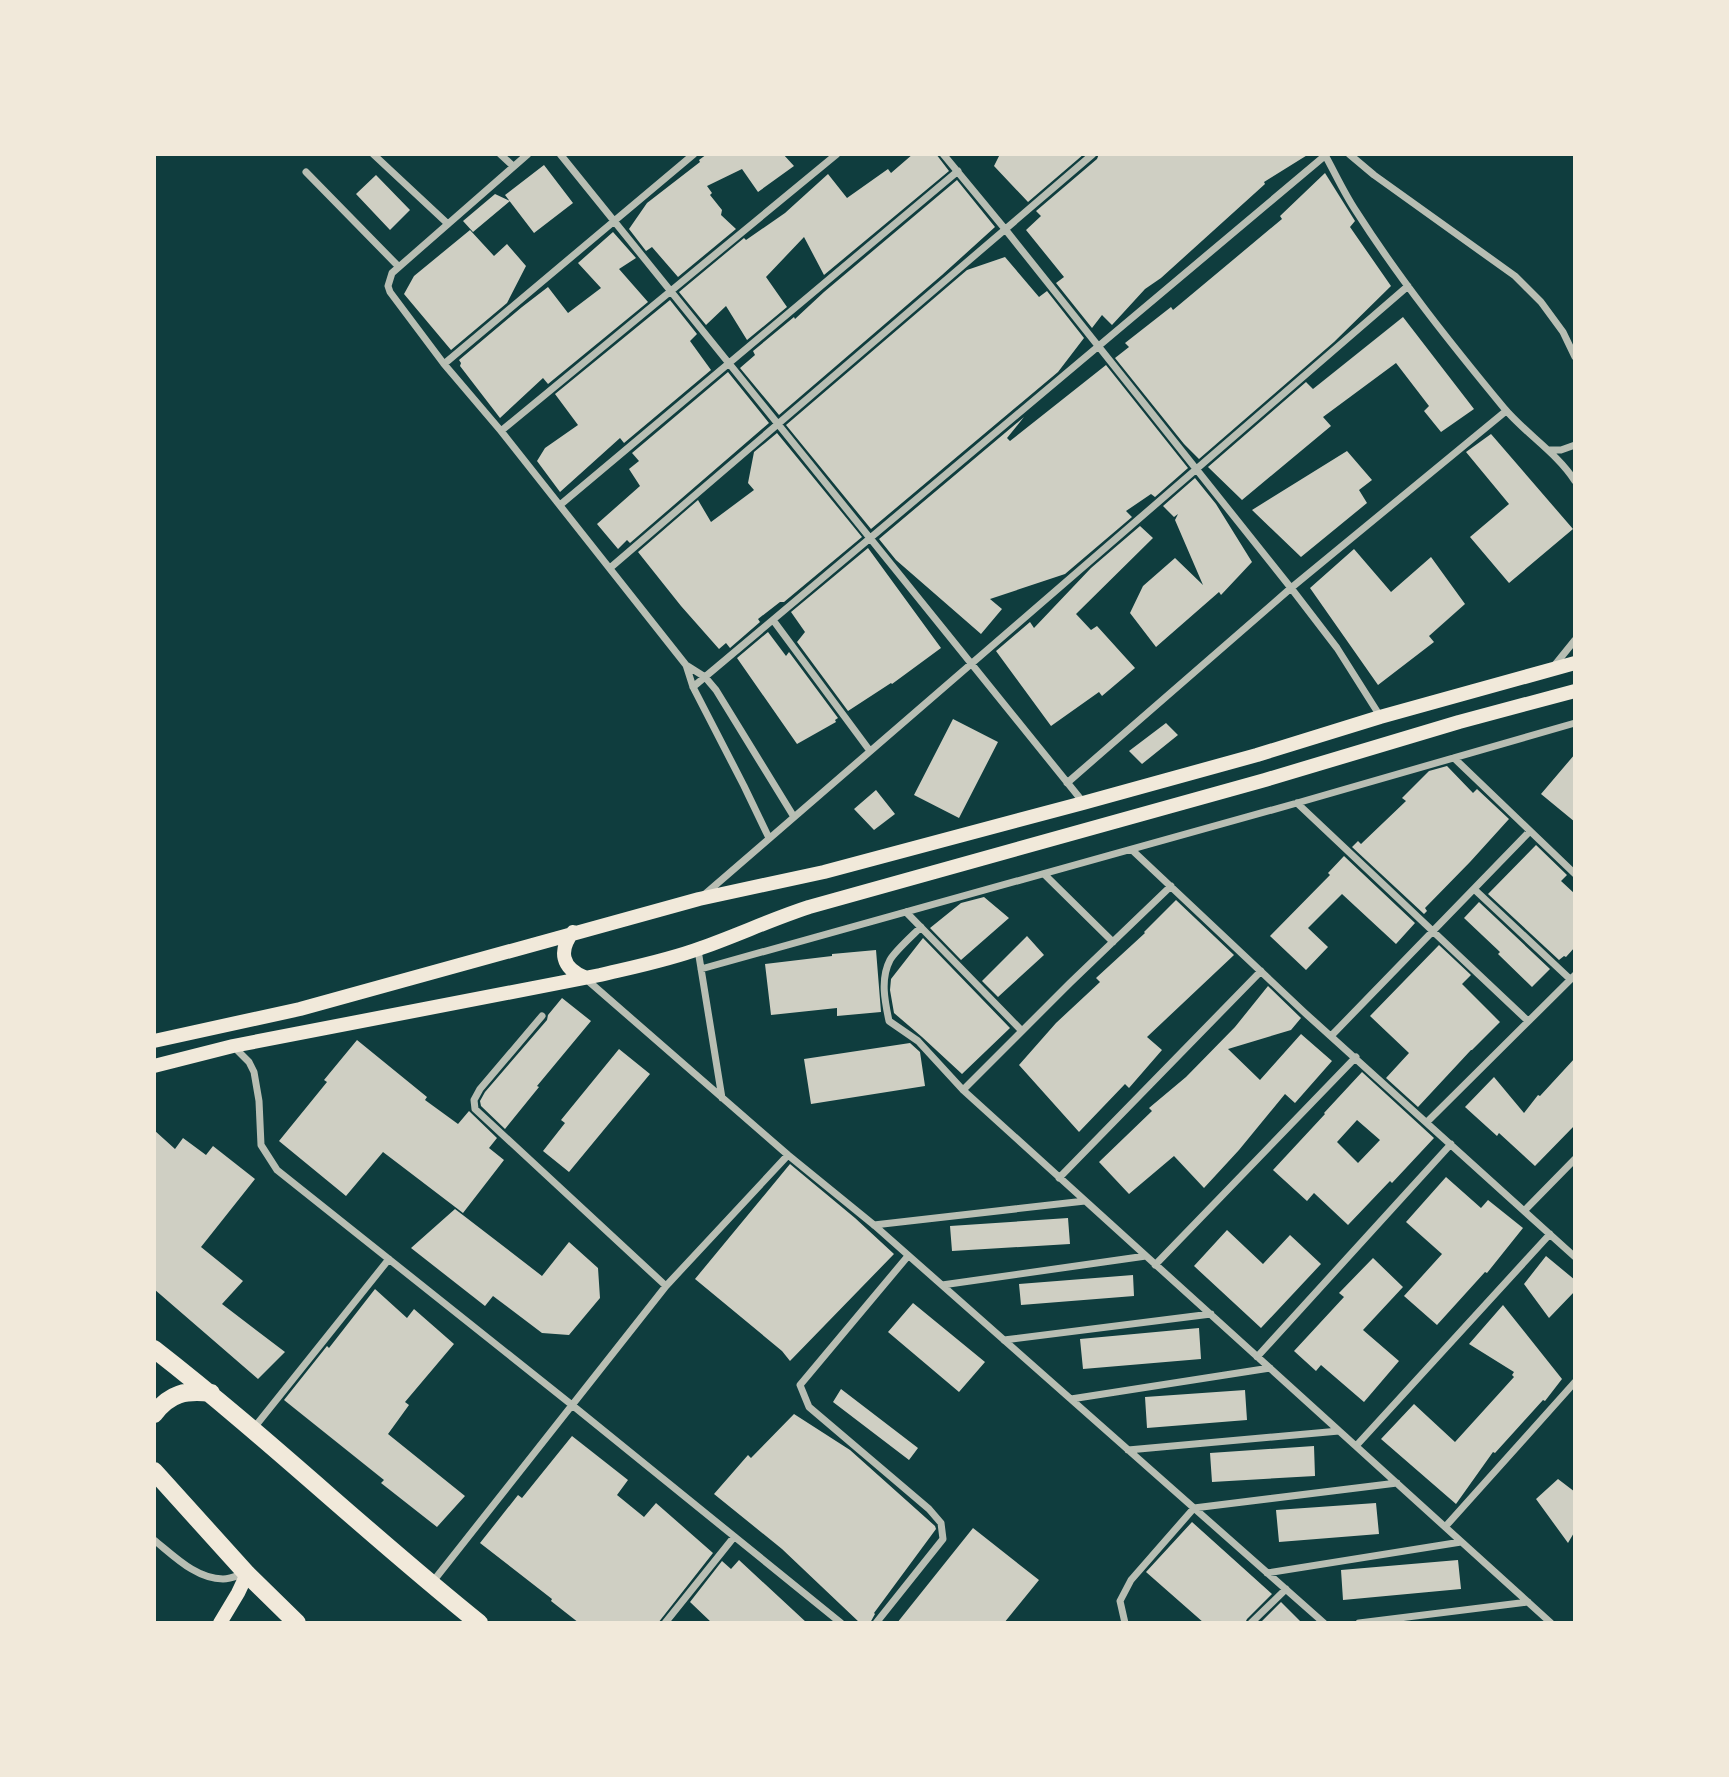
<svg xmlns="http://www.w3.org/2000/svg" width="1729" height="1777" viewBox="0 0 1729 1777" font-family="'Open Sans',sans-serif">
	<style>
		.building { fill: #cfcfc3; fill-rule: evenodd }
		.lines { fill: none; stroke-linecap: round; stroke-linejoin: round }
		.minor { stroke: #b8beb3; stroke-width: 7 }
		.secondary { stroke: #f1e9da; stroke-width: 14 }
		.primary { stroke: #f1e9da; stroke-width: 18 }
	</style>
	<rect width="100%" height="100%" fill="#0f3d3e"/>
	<path class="building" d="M707,154h76l11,12 -36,26 -16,-23 -35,17 5,7 -2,2 12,15 -1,5 15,14 -58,48 -26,-30 -6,4 -17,-22 18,-26 53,-41 -1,-2z
		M913,154h23l13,17 -125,104 -20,-38 -38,40 21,30 -40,33 -21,-34 -20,19 -27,-33 65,-54 2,2 39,-27 43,-39 19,24 41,-29 3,4z
		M1000,154h84l-56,48 -34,-36z
		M1099,154h210l-45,28 1,2 -104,94 -16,11 -33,36 -10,-10 -10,13 -36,-45 8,-6 -38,-47 15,-14 -5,-5 61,-52z
		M544,165l29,38 -39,30 -29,-38z
		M1325,173l30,48 -5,6 41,59 -57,56 -135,117 -15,-15 -69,-86 14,-11 -4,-4 46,-36 2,3 109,-91 -2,-3z
		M376,175l34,35 -20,20 -34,-36z
		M957,180l38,47 -53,48 -163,140 -39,-47 15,-13 -2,-4 41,-34 1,2 29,-27z
		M495,194l15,7 -37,31 -10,-11z
		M470,230l24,26 13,-12 19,22 -19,37 -56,47 -47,-56 10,-18z
		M613,232l23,26 -17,11 29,33 -100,82 -5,-6 -43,40 -40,-52 1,-3 -2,-3 63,-53 26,-20 20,26 33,-25 -23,-25z
		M1005,257l34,40 8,-6 37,47 -26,34 -187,157 -85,-104 181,-155z
		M670,300l27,34 -7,7 21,29 -87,73 -4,-5 -60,54 -23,-31 8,-13 33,-23 -23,-31z
		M1403,317l71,92 -33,23 -17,-21 5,-5 -33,-43 -73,54 8,9 -89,74 -34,-33 98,-85 7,7z
		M1106,365l82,103 -33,29 -4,-3 -25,17 6,6 -67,57 -75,25 12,10 -21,25 -85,-74 -17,-21 145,-122 -17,21 3,3z
		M728,372l41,51 -139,120 -3,-3 -9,9 -21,-25 43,-38 -11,-17 10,-8 -7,-8z
		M777,433l85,104 -78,65h-4l-22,17 2,3 -30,26 -4,-5 -7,6 -38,-43 -43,-54 60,-52 13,22 43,-32 -6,-7 6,-31z
		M1491,434l82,95 -64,54 -39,-46 39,-33 -43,-52z
		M1347,451l25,29 -13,10 8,13 -66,54 -49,-47z
		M1195,478l21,26 36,58 -31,33 -2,-3 -63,55 -26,-34 13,-27 32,-28 28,27 -28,-65 3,-6 -4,3 -11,-11z
		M1140,526l13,12 -77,76 15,16 6,-4 38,42 -33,28 -3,-4 -48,34 -55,-75 34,-29 4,6 57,-60z
		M868,548l73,100 -49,36 -1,-1 -43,28 -51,-69 8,-10 -14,-20z
		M1354,549l37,43 40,-35 34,47 -36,32 5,6 -56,43 -68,-97z
		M768,632l18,24 3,-4 49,66 -3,2 1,2 -39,22 -60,-86z
		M953,719l45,23 -39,76 -45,-23z
		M1166,723l12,12 -36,29 -13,-13z
		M1575,754v68l-34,-28z
		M1447,766l26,27 4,-4 32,30 -39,43 -45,46 2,3 -3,3 -72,-67 6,-6 3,3 45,-43 -4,-3 27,-27z
		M876,790l19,24 -21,16 -20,-21z
		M1536,845l31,30 -6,6 14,13v53l-9,10 -2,-1 -5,4 -71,-66z
		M1344,856l71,67 -19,21 -54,-50 -34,34 20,19 -22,23 -36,-34 60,-61 -2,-2z
		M984,897l25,21 -48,42 -31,-32 31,-25z
		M1176,900l58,55 -87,82 15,13 -33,38 -4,-4 -46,48 -60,-67 37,-42 44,-41 -4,-4 49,-45 -1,-1z
		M1479,902l71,67 -18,18 -34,-33 2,-2 -36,-34z
		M1027,936l17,19 -46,42 -16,-16z
		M923,938l87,90 -48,46 -40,-37 -28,-24 -4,-23 1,-11z
		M1439,945l32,30 -9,9 38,38 -28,28h-1l-53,57 -32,-29 23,-25 -39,-37z
		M876,950l5,62 -44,4v-8l-66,7 -6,-51 67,-8v-2z
		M1268,986l33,32 -10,12 -63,19 32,31 41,-46 31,27 -37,42 -10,-9 -46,56 -35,38 -30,-32 -45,38 -30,-32 53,-51 -3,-3 37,-31 49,-50z
		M562,998l29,23 -54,65 2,1 -34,42 -24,-23 -1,-5 5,-9 62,-72 1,-5z
		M357,1040l70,57 -2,3 33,24 11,-13 28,27 -8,10 15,12 -41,53 -80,-61 -37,44 -67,-55 48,-59 -3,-2z
		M910,1043l10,9 5,34 -114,18 -7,-45z
		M619,1049l31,25 -81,98 -26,-21 22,-28 -4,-3z
		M1575,1058v67l-40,41 -36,-33 -2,3 -32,-29 29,-30 30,36 14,-18 2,1z
		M1362,1072l72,66 -42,45 -2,-2 -42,44 -34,-32 -7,8 -34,-31 52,-56 -1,-1zM1357,1120l23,20 -22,23 -21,-21z
		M154,1130l21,19 8,-11 23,17 7,-9 42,33 -54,68 42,34 -21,23 63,48 -27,27 -104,-90z
		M790,1164l65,54 39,36 -104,107 -8,-10 -87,-72z
		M1446,1177l35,31 7,-8 35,28 -36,45 -2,-1 -48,53 -33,-29 38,-42 -36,-32z
		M455,1209l87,67 27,-34 29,26 2,30 -31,37 -27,-2 -49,-37 -8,10 -74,-58z
		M1068,1218l2,26 -118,7 -2,-25z
		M1227,1230l36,34 27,-29 31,29 -60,64 -67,-62z
		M1546,1256l29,24v11l-26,27 -25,-34z
		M1373,1258l30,29 -40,43 36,31 -35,41 -43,-37 -5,6 -22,-20 50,-54 -5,-4z
		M1133,1275l1,21 -113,9 -2,-21z
		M375,1289l32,29 7,-9 40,35 -49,58 4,3 -21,29 77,62 -28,31 -56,-44 3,-3 -100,-80 43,-54 2,2z
		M913,1303l72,59 -26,30 -71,-60z
		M1503,1305l59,74 -17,22 -2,-1 -48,53 -2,-1 -37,52 -75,-65 33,-35 41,38 59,-65 -2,-2 2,-3 -45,-28z
		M1199,1328l2,31 -118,10 -3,-30z
		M841,1389l77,59 -9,12 -76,-58z
		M1245,1390l2,30 -100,8 -2,-31z
		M794,1414l56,36 85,76 1,3 -62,84 1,1 -5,9h-10l-78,-74 -68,-55 34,-39 3,3z
		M572,1436l56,44 -11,15 27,22 12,-14 57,50 -55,70h-79l-28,-22 1,-2 -72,-56 38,-48 4,3z
		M1314,1446l1,30 -103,6 -2,-29z
		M1558,1479l17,13v39l-7,12 -32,-44z
		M1376,1503l3,31 -100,8 -3,-32z
		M1192,1522l80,72 -25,25 -2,4h-41l-58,-51z
		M973,1528l66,52 -35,43h-107z
		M739,1560l68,63h-95l-22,-21 32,-41 9,8z
		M1458,1560l3,29 -118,11 -2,-30z
		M1281,1602l21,21h-42z"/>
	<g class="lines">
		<path class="minor" d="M373,154l75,70
			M500,154l13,12
			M528,154l-136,119 -4,13 2,6 54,72 57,67 185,234 19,12 11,13 78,127
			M560,154l523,648
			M943,154l62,75 286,359 46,60 43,68
			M1349,154l25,21 141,101 26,26 22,30 12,25
			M1325,155c10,18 19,38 31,56 44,69 96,134 148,197 22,26 52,44 71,73
			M306,172l93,95
			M444,364l250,-210
			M501,431l336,-277
			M1549,450h12l14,-5
			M560,505l398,-334
			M610,568l483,-414
			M773,620l97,131
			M686,665l7,22 51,99 25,52
			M1554,666l21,-26
			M693,687l634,-533
			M1454,758l121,116
			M1067,783l224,-195 215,-177
			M1297,803l231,218
			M1132,850l173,163 270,244
			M1044,874l69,68
			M1474,889l96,90
			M704,895l704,-609
			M906,912l115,118
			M921,927c-8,8 -26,24 -31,33 -10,19 -5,42 -1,61l29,20 45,49 588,533
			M698,950l24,148
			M701,969l596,-166 278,-80
			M586,979l202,176 86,70 450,398
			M542,1016l-62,73 -6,11 1,9 191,177
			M1332,1035l198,-204
			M233,1046l16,16 5,10 5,29 2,44 16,25 295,235 269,218
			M963,1090l107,-107 101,-97
			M1427,1122l148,-147
			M1059,1178l202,-207
			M1524,1211l51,-52
			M874,1225l211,-24
			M1155,1265l201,-208
			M942,1285l204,-29
			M1004,1340l207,-26
			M1257,1357l194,-213
			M1071,1399l199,-31
			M253,1429l136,-170
			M1356,1446l194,-212
			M1128,1450l211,-19
			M1445,1527l130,-145
			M154,1540c20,16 42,39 69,39 8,0 16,-4 23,-6
			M1267,1573l194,-31
			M431,1584l235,-298 122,-131
			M665,1623l69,-86
			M876,1623l67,-84 -2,-16 -12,-14 -120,-102 -9,-22 108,-129
			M1125,1623l-5,-22 11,-21 63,-72 203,-25
			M1251,1623l35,-34
			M1359,1623l169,-21"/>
		<path class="secondary" d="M573,932c-15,19 -11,36 11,45
			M154,1041l146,-32 399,-110 125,-27 259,-69 174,-48 123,-38 195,-54
			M154,1066l79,-20 367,-71c34,-8 69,-15 101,-27 37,-13 71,-29 108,-41l456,-127 194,-58 116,-31
			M220,1623l18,-30 9,-19"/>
		<path class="primary" d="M154,1349c112,87 214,185 325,274
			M154,1414c16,-21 32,-24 57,-21
			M154,1471l93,103 50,49"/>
	</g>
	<rect width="1729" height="1777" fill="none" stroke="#f1e9da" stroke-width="312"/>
</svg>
